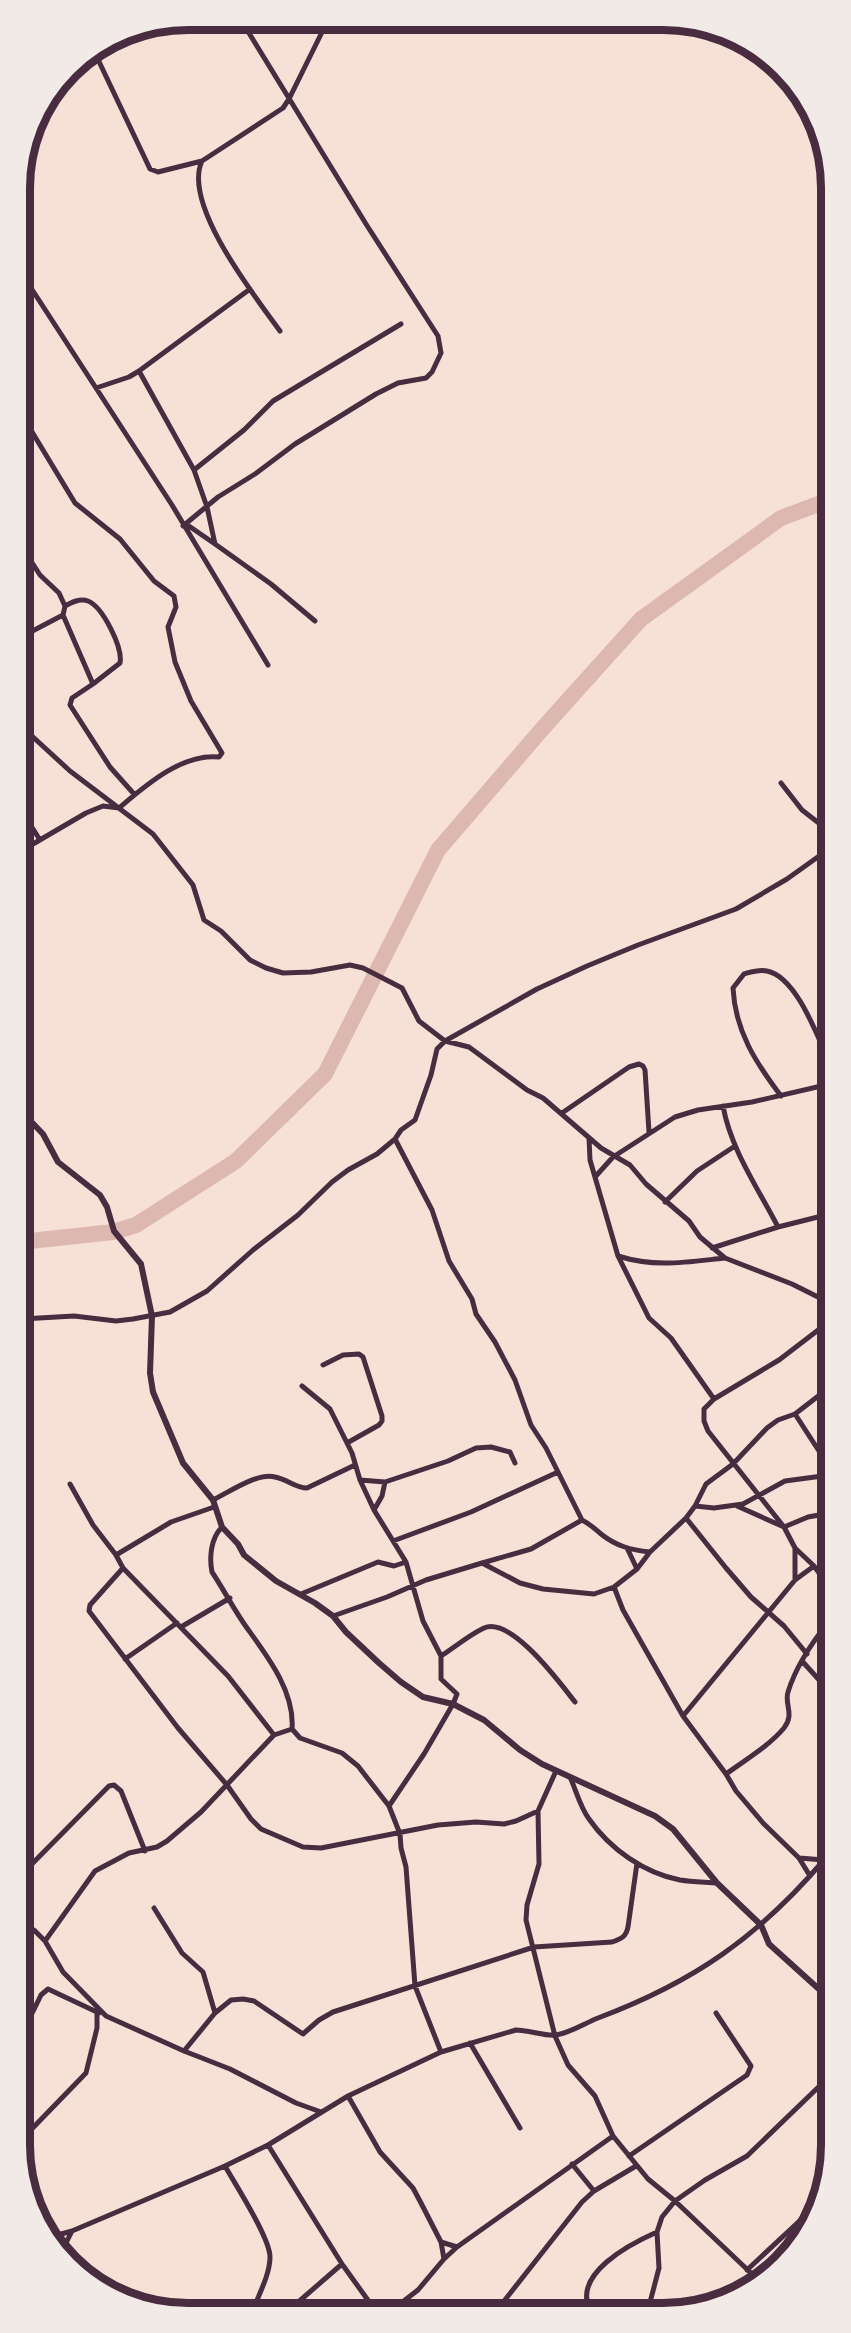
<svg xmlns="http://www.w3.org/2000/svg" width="851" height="2333" viewBox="0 0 851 2333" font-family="'Sofia Sans Condensed',sans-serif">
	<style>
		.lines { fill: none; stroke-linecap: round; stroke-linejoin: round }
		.river { stroke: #dcb8b0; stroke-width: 16 }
		.minor { stroke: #4a2c40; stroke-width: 5 }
		.tertiary { stroke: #4a2c40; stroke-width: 6 }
		.rim { fill: none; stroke: #4a2c40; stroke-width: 8 }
	</style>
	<rect width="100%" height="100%" fill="#f7e1d7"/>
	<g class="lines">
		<path class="river" d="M21,1242l92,-10 23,-7 100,-64 89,-87 113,-224 105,-122 98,-109 140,-101 48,-18"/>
		<path class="minor" d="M94,51l56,118 8,3 44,-11
			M20,271l152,234 96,160
			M280,331c-26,-36 -98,-127 -78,-170l81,-53 6,-9 39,-79
			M139,371l55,99 13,37 8,37 56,40 44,37
			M96,388l33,-11 10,-6 111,-82
			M20,412l55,91 45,36 34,42 20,15 2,11 -8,20 7,35 16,39 31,52 -3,4c-37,-4 -74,29 -100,51l-16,-2 -17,7 -65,38
			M194,470l50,-40 29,-29 128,-77
			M186,524l29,20
			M183,526l35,-29 37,-23 40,-30 81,-50 22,-11 28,-5 6,-6 9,-19 -3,-17 -72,-112 -125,-204
			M20,544l20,31 19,18 6,13
			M63,615l30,69
			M21,637l42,-22 2,-9c7,-4 15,-8 23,-5 15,6 35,47 32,62l-27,21 -21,14 -2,7 40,62 24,27
			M21,726l49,45 83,63 40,51 11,35 17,11 29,29 16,8 17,5 28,-1 39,-7 13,3 39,20 17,33 26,20 24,6 58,43 16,8 58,50 29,17 16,19 43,37 11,16 25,21 67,26 38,19
			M781,783l21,27 27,21
			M21,810l19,30
			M781,1096c-25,-33 -46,-65 -48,-108l11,-14c7,-2 15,-5 23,-3 30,6 51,67 63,93
			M723,1106c8,44 35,82 55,121
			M562,1113l67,-46 10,-3 4,2 2,4 4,62
			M589,1138l1,22 28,96 31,62 22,20 43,61 -10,10v12l4,10 76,96 11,21 19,18 16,22
			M395,1139l37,71 17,51 23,38 4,15 19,28 20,38 16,45 15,23 36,72c8,4 12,8 19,14 15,12 30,16 49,18
			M595,1177l18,-20 62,-40 23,-7 54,-8 78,-18
			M665,1202l32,-31 38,-25
			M712,1248l66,-21 52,-13
			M618,1256c38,12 69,6 107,2
			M22,1319l52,-3 42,5 17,-2 37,-7 37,-21 46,-41 45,-35 34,-33 16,-12 29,-16 18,-15 6,-9 14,-10 16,-45 6,-26 8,-8 92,-52 50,-23 51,-21 98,-36 51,-30 42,-30
			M323,1365l20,-10 16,-1 4,3 19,59v5l-3,4 -32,18
			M302,1386l28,23 22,44 8,27 14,30 32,52 17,59 18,35v23l16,15 -4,10 -29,50 -35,52
			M714,1399l65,-39 51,-39
			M795,1414l35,54
			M360,1480l25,2
			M70,1484l23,41 23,30 7,13 105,108 46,59
			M213,1500c16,-8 45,-28 62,-23 12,2 20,11 32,11l48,-23
			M695,1506l19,2 29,-4 42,-23 45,-6
			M737,1506l47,21 24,-10 22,-4
			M374,1510l8,-14 3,-14 63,-21 28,-13 15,-1 19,5 5,11
			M686,1518l40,50 25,29 33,29 23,28
			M222,1527c-11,11 -13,30 -10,45 12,18 22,38 35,56 21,29 48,64 45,101l8,9 42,15 16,13 31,40 11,28 1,14 5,19 9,119 26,66
			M393,1541l78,-29 87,-40
			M795,1548v32l19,-14
			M628,1550l9,19
			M116,1555l55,-33 43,-15
			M482,1563l49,-14 51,-29
			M123,1568l-33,37 -1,6 89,117 49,57 24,34 10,10 42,18 18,1 117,-23 38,-3 28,2 12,-3 22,-10
			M614,1587l9,23 60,106 43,58 10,17 27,32 36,35 11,18
			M301,1594l77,-32 16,4 12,-4
			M333,1616l54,-19 39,-17 56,-17 38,20 23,6 51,5 20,-7 23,-18 13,-17 36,-34 9,-12 11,-22 27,-20 34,-36 11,-8 17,-6 35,-27
			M181,1627l49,-29
			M441,1656c14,-9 28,-21 43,-28 27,-12 76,55 91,74
			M125,1659l52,-36
			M802,1661l28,31
			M22,1693v5
			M683,1716l112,-136
			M556,1771l-18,40 1,53 -12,41 -1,15 29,116 13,29 27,31 18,40 35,43 27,22 77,73 9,6
			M726,1774c19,-14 43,-28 58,-46 11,-14 0,-24 4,-36 8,-26 25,-51 42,-72
			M570,1777c6,13 10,30 19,42 21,30 55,54 91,61 12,2 25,2 37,3
			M799,1858l25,2
			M22,1874l87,-88 5,-1 7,6 24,60
			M154,1908l28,45 21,19 12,41
			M22,1923l13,8 10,10 18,31 43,44 78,35 46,18 66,34 25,9
			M45,1941l50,-70 34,-18 28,-6 10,-6 34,-29 73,-77 18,-6
			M23,2032l18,-37 7,-6 51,24
			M470,2043l50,85
			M184,2051l31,-38 16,-13 12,-1 11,2 49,33 16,-14 14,-8 201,-65 78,-5c9,-3 14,-5 16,-15l9,-64
			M348,2096l32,56 33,36 8,15 20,39 3,17
			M23,2138l63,-65 11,-45v-16
			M268,2145l74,119 33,46
			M629,2156l118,-81 4,-9 -35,-53
			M572,2164l22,27
			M225,2166c10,18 45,72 45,91 0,17 -11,37 -17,53
			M54,2236l18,-5 153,-65 43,-21 80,-49 93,-44 75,-22c12,0 32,7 40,5 14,-2 29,-12 42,-17 96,-36 160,-81 226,-158l-3,-19 10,-6
			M441,2242l16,5
			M62,2251l10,-20
			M747,2270l74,-69
			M734,2296l18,-22
			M289,2310l53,-46
			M392,2310l26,-20 26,-31 13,-12 156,-111
			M497,2310l85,-108 12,-11 42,-25
			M564,2310l24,-4
			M590,2310c-18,-36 40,-66 67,-78
			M648,2310l11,-42 -2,-36 5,-15 13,-16 30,-21 42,-24 84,-81"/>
		<path class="tertiary" d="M21,1111l22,23 15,28 42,33 7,12 7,24 27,33 11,52 -2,57 3,19 30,71 30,37 9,27 16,17 6,11 32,26 39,22 18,13 13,16 33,31 22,19 22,15 30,7 31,16 36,30 22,14 113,52 18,13 44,54 44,42 8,19 62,56"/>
	</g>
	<path d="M0 0H851V2333H0ZM188 30H663A158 158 0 0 1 821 188V2145A158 158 0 0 1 663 2303H188A158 158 0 0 1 30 2145V188A158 158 0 0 1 188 30Z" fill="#f1eae7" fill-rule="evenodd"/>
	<path class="rim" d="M188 30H663A158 158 0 0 1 821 188V2145A158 158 0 0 1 663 2303H188A158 158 0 0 1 30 2145V188A158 158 0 0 1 188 30Z"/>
</svg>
